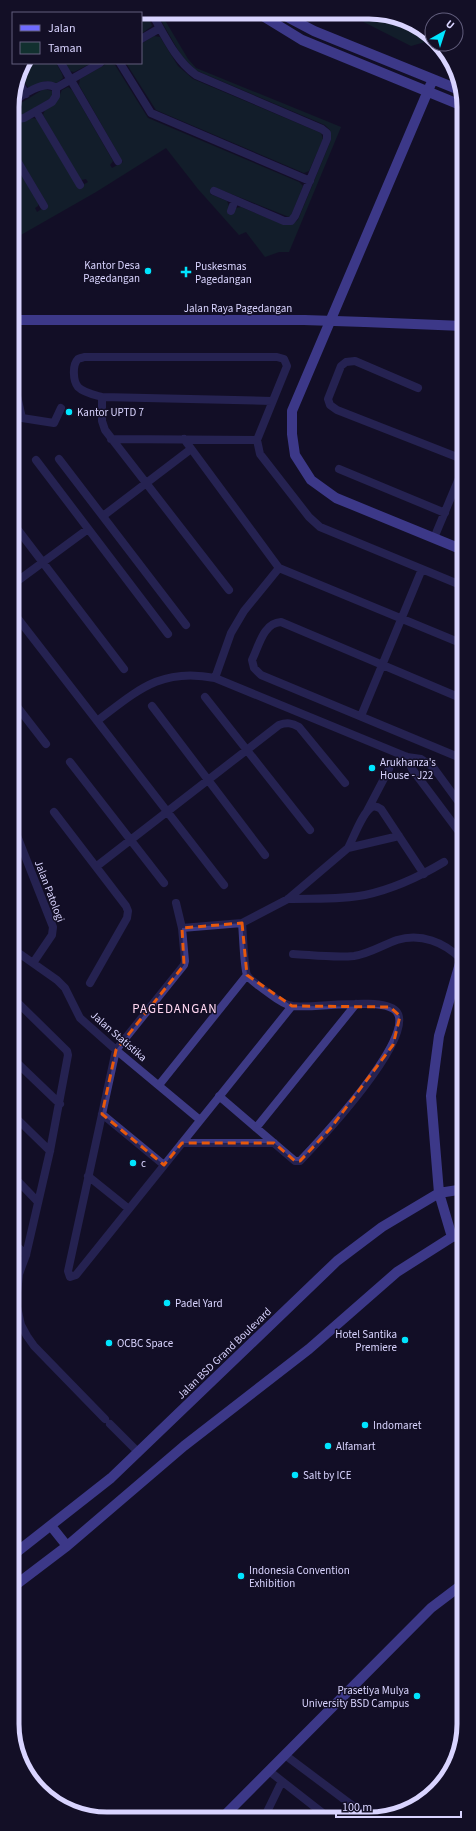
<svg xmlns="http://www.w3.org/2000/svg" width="476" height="1831" viewBox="0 0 476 1831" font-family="'Source Sans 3',sans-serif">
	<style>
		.green { fill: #12302f }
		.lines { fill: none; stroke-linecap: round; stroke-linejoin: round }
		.street { stroke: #3d3a85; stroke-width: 8 }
		.secondary { stroke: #6f6bff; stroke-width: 10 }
		.secondary-bridge { stroke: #6f6bff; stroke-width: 10 }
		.marked { fill: none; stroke: #e8590c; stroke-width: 3; stroke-dasharray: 8 5; stroke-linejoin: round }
		.poi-dot { fill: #00e5ff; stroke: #130f26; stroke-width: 1.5 }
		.labels { text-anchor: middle; stroke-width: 3; stroke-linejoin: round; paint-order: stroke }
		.poi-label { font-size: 11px; fill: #d9d4ff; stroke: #130f26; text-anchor: start }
		.street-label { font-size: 11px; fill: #d9d4ff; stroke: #130f26 }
		.quarter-label { font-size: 13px; letter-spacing: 1px; fill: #ffd6f0; stroke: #130f26 }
		.rim { fill: none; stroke: #d9d4ff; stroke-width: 5 }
	</style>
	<rect width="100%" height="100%" fill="#130f26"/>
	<path class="green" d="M107,12h39l6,14 -11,8v-21h-39z
		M156,12h4l28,47 8,9 145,59 -52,125h-10l-14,5 -19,-25 -7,3 -41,-46 -32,-41 -70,44 -84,48v-13l5,-3 -2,-4 -3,1v-62l26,44v3l-3,2 2,4 11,-7 -36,-60v-24c12,3 17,-5 25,-2l41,69 10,-6 -2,-3 -5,1 -38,-65 2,-5 12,-9 5,-11 6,-3 4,3 41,71 -3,4 2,3 11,-6 -44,-77 1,-6 28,-16 7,2 33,53 151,64 4,4 -12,30 -2,1 -75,-30 -4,7 17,7 2,5 7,2 5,-1 43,18h6l8,-5 33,-80 -1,-10 -5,-5 -130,-55 -14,-15z
		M348,14h40l44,23v3l-21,6z
		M154,36l6,1 18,29 15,13 128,54 2,6 -14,32 -5,2 -148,-63 -30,-47h15v-19z
		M24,63h32l6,11 1,4 -6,5 -12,-2 -14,7 -3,-1 -10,-13z
		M65,63h27l-18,9 -4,-1z
		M44,89l8,2 1,4 -2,3 -29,17 -7,-1 -2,-4 3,-4z"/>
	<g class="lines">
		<path class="street" d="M151,12c13,22 24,48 45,63l126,54 5,4v6l-32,77 -4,5h-7l-70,-30
			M141,39l19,-11
			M61,63l57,98
			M120,63l31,50 159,68
			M17,79l9,15
			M56,88l44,-25
			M12,104c9,-9 33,-25 44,-16
			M36,111l44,74
			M12,116l5,3 7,-1 28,-16 4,-6v-8
			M12,152l32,54
			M231,211l4,-11
			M12,373l10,45 32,5 7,-15
			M418,388l-63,-27 -9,1 -5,4 -13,33 2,6 7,5 120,47 5,6v8l-28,67
			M102,397v24l3,9 124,160
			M272,401l-170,-4c-7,-2 -18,-4 -24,-10 -5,-6 -6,-22 0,-28 2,-1 4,-1 6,-2h193l7,2 3,7 -30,74 3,14 49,63 11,10 143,59
			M12,418h10
			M111,439l146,1
			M184,439l95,129 184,76
			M59,459l127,166
			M36,460l132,174
			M339,469l106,44
			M103,516l88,-67
			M12,522l112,147
			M12,585l76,-56
			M12,611l212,274
			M215,678l16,-45 13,-22 35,-43
			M205,697l105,133
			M463,699l-182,-77c-18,1 -22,24 -29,38l2,8 7,7 202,84
			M12,700l34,44
			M152,706l113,149
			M361,716l61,-147
			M97,721c40,-30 64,-54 118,-43l192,79 14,2 12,8 30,41
			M407,757l5,12 51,68
			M70,762l94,121
			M367,811l22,-42
			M54,812l72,94 2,5 -1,7 -37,65
			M12,823l41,104 -1,8 -19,28
			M399,836l-51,12c5,-9 15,-37 24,-41 3,-1 6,0 9,2l43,65
			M97,866l182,-141c8,-3 13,-2 20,2l46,56
			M288,899c25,-1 52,1 77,-4 28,-6 54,-18 79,-33
			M176,903l6,25 3,33 -1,4 -68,85 -48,221 2,6 6,-2 216,-269
			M182,928l60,-5 46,-24 60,-51
			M13,949l44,31 8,8 15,30 36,32 84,70
			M293,954c19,1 41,4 61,2 15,-2 29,-11 43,-16 24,-7 47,2 64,19
			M13,998l54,53 1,4 -18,96 -24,104 -7,19 -3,28 5,23 6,11 7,10 71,73
			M13,1059l47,45
			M159,1085l88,-110
			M219,1096l76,65h5c18,-19 119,-126 96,-150 -14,-15 -82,-2 -104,-5 -11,-2 -20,-11 -29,-17 -5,-4 -13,-9 -16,-14 -3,-7 -4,-42 -5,-52
			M102,1114l62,51
			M13,1115l37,36
			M256,1128l100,-124
			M182,1143h92
			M13,1176l25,26
			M88,1176l41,33
			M13,1242l13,13
			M110,1424l28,28
			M285,1755l84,63
			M269,1771l60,47
			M264,1818l18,-37"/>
		<path class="secondary" d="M258,13l44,27 161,66
			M280,13l34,18 148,60
			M433,79l-141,332v23l3,21 16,25 25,18 127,52
			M12,320h292
			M365,322l98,4
			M452,1237l-13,-44 -8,-97 8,-60 24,-83
			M51,1526l16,20
			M13,1555l98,-77 226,-217 45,-34 57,-34 25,-4
			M13,1587l54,-41 117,-100 125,-97 88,-77 55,-35 12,-2
			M222,1818l209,-210 33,-25"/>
		<path class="secondary-bridge" d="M304,320l61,2"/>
	</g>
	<path d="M0 0H476V1831H0ZM242,923l5,52 45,31 98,1 10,9 -7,29 -63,84 -30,32h-5l-21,-18h-92l-18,22 -62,-51 14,-64 68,-85 -2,-37z" fill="#130f26" fill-opacity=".55" fill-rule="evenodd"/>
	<path class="marked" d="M242,923l5,52 45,31 98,1 10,9 -7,29 -63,84 -30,32h-5l-21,-18h-92l-18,22 -62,-51 14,-64 68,-85 -2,-37z"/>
	<g class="poi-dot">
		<circle cx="148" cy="271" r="4"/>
		<path d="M184 266h4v4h4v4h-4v4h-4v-4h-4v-4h4z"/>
		<circle cx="69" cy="412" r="4"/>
		<circle cx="372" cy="768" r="4"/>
		<circle cx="133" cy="1163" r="4"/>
		<circle cx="167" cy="1303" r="4"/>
		<circle cx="405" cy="1340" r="4"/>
		<circle cx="109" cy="1343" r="4"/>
		<circle cx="365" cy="1425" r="4"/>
		<circle cx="328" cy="1446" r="4"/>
		<circle cx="295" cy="1475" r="4"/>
		<circle cx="241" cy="1576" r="4"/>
		<circle cx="417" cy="1696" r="4"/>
	</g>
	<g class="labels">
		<g class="poi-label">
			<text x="140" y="269" text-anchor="end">Kantor Desa<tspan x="140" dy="13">Pagedangan</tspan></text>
			<text x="195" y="270">Puskesmas<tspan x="195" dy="13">Pagedangan</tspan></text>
			<text x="77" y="416">Kantor UPTD 7</text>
			<text x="380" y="766">Arukhanza's<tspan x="380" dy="13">House - J22</tspan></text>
			<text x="141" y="1167">c</text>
			<text x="175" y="1307">Padel Yard</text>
			<text x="397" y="1338" text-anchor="end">Hotel Santika<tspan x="397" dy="13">Premiere</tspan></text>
			<text x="117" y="1347">OCBC Space</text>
			<text x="373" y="1429">Indomaret</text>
			<text x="336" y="1450">Alfamart</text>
			<text x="303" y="1479">Salt by ICE</text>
			<text x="249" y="1574">Indonesia Convention<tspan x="249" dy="13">Exhibition</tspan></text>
			<text x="409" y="1694" text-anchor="end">Prasetiya Mulya<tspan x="409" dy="13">University BSD Campus</tspan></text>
		</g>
		<g class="street-label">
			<text x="238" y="312">Jalan Raya Pagedangan</text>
			<text transform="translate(50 891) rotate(69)" y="4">Jalan Patologi</text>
			<text transform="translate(119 1036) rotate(41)" y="4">Jalan Statistika</text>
			<text transform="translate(224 1353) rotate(-44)" y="4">Jalan BSD Grand Boulevard</text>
		</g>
		<g class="quarter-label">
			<text x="175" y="1013">PAGEDANGAN</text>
		</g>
	</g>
	<path d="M0 0H476V1831H0ZM107 19H369A88 88 0 0 1 457 107V1724A88 88 0 0 1 369 1812H107A88 88 0 0 1 19 1724V107A88 88 0 0 1 107 19Z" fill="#130f26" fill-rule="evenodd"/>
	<path class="rim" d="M107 19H369A88 88 0 0 1 457 107V1724A88 88 0 0 1 369 1812H107A88 88 0 0 1 19 1724V107A88 88 0 0 1 107 19Z"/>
	<rect x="12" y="12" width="130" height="52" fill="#130f26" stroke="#625e7d"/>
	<rect x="20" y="25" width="20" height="6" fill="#6f6bff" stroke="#625e7d"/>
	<text x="48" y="32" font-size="12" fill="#d9d4ff">Jalan</text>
	<rect x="20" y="42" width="20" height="12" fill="#12302f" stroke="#625e7d"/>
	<text x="48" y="52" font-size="12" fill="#d9d4ff">Taman</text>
	<g transform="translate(444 32) rotate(39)"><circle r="19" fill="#130f26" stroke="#625e7d"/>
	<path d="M0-3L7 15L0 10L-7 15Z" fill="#00e5ff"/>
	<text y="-6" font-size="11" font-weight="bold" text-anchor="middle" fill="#d9d4ff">U</text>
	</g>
	<path d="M336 1811v6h125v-6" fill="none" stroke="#d9d4ff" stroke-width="2"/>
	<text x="342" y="1811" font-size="12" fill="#d9d4ff" stroke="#130f26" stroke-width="3" paint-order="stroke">100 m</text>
</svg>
